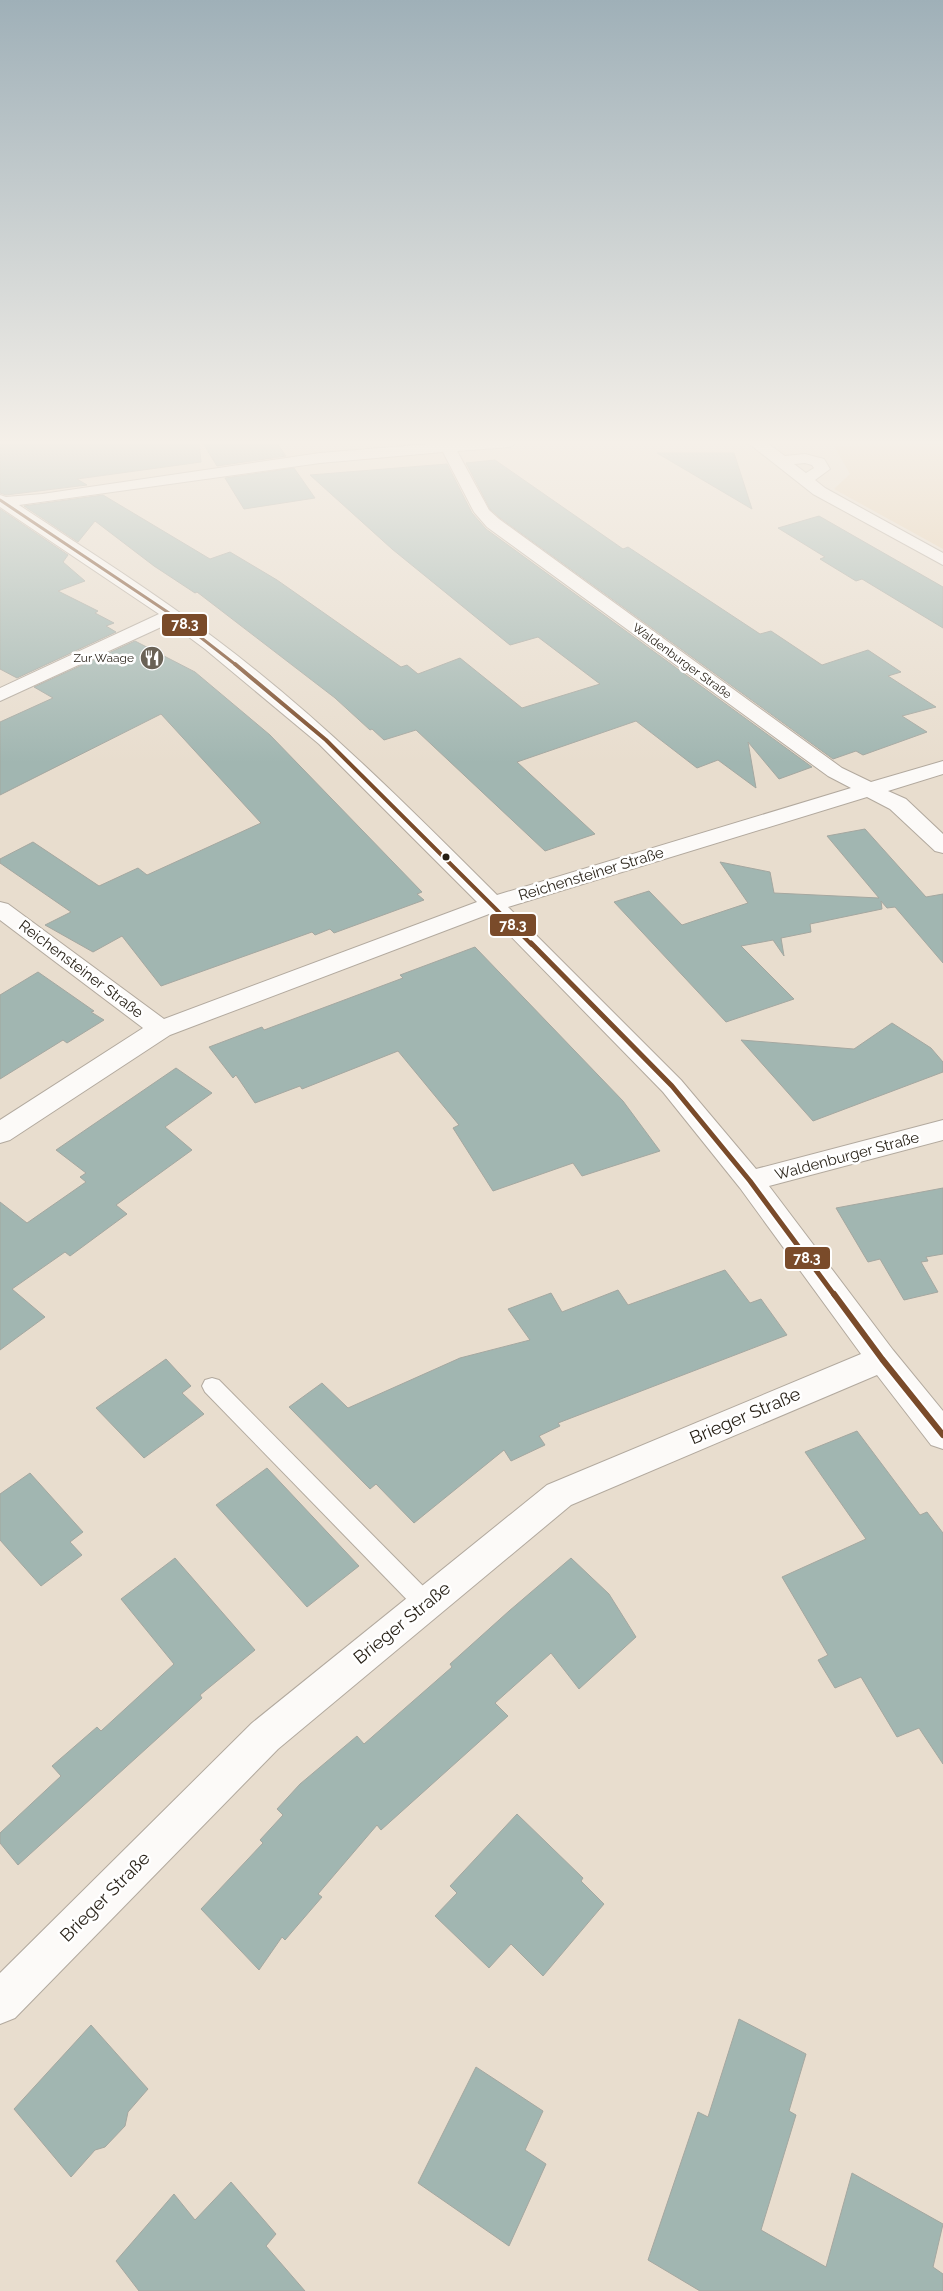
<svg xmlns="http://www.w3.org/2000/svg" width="943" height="2291" viewBox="0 0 943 2291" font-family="Raleway,sans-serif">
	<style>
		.green { fill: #e6cfaf }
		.building { fill: #a1b6b1; stroke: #a4a7a0 }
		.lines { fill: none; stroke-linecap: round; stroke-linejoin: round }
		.lane-casing { stroke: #b2a99e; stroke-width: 2 }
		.street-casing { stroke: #b2a99e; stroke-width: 2 }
		.lane { fill: #fcfaf8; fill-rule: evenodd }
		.street { fill: #fcfaf8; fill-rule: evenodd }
		.bus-1-far3-casing { stroke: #fff; stroke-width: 5.5 }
		.bus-1-far2-casing { stroke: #fff; stroke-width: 7 }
		.bus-1-far1-casing { stroke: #fff; stroke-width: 9 }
		.bus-1-casing { stroke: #fff; stroke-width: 10 }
		.bus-1-far3 { stroke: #7a4b2a; stroke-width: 3 }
		.bus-1-far2 { stroke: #7a4b2a; stroke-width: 4 }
		.bus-1-far1 { stroke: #7a4b2a; stroke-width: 5 }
		.bus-1 { stroke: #7a4b2a; stroke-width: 6 }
		.bus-dot { fill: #261f15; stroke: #fff; stroke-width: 2 }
		.labels { text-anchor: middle; stroke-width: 5; stroke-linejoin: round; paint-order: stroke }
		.far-poi-label { font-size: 12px; fill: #261f15; stroke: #fff; text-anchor: end }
		.far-street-label { font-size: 12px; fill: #261f15; stroke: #fff }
		.street-label { font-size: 15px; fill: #261f15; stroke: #fff }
		.near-street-label { font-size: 18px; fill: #261f15; stroke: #fff }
		.line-badge { stroke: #fff; stroke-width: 2 }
		.badge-label { font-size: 14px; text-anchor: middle; font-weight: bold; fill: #fff }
	</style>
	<rect width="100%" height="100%" fill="#e8ddce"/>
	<path class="green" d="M943,444v105l-109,-60 16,-15 -16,-28z"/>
	<path class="building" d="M0,442h199l2,20 -124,17 10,6 -81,10 -6,-2z
		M202,442h74l10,14 -69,10z
		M657,453h77l18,56z
		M495,460l128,89 5,-2 132,87 11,-3 51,34 46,-15 33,22 -13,4 48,31 -34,9 25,16 -64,23 -7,-4 -23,8 -333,-241 -10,-9 -24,-46z
		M447,464l25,49 14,16 326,238 -33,12 -31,-37 8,46 -38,-28 -21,8 -61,-47 -119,41 78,72 -50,17 -129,-121 -32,10 -12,-11 -2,1 -35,-32 -138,-106 -2,1 -41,-27 -59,-45 -17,21 -54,-36 79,-11 107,64 20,-7 47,28 124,87 6,-2 11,9 42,-16 62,50 78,-24 -62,-47 -28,8 -118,-96 -82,-74z
		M294,468l21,30 -71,11 -19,-31z
		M0,509l68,46 -5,7 22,19 -27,10 40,20 -3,2 19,10 -8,3 10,6 -99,46 -17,-9z
		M819,516l124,71v41l-81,-49 -6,2 -36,-22 5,-2 -47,-29z
		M135,641l60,31 75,63 152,157 -5,2 7,6 -90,33 -4,-4 -15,6 -3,-3 -151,54 -39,-50 -29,16 -48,-27 26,-13 -71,-49v-4l33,-17 66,44 39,-18 9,7 114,-52 -100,-109 -161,81v-73l53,-24 -19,-11z
		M865,829l61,68 17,-3v69l-48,-56 -8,1 -6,-7 1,8 -72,15 1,8 -30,6 3,18 -11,-16 -32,6 53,53 -68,23 -112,-120 35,-11 33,34 66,-22 -28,-41 50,10 4,21 105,5 -52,-62z
		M475,947l148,154 37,50 -78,25 -9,-13 -80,28 -40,-63 6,-3 -61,-74 -96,38 -2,-3 -45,17 -19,-28 -3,3 -24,-31 53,-20 2,3 139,-52 -3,-3z
		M38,972l56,39 -3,1 13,8 -37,23 -4,-3 -63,39v-84z
		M892,1023l39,25 12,14v10l-130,49 -72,-81 113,9z
		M176,1068l36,25 -47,34 27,23 -76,55 11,9 -57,42 -5,-4 -53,37 33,28 -45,33v-148l27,21 59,-41 -6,-5 6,-4 -30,-23z
		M943,1188v66l-17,3 2,4 -7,1 17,30 -34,8 -24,-41 -12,3 -32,-54z
		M725,1270l25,33 11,-4 26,36 -229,88 2,3 -21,10 6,9 -34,16 -7,-11 -90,73 -38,-39 -6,5 -81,-82 33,-24 26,25 112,-50 70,-18 -22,-31 43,-16 11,19 56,-22 10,15z
		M166,1359l25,27 -9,7 22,21 -60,44 -48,-50z
		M857,1431l63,84 7,-3 16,21v231l-24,-36 -22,9 -36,-60 -26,11 -17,-28 10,-5 -46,-78 84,-38 -61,-87z
		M267,1468l92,98 -52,41 -91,-102z
		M30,1473l53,59 -13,10 12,13 -41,31 -41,-46v-46z
		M175,1558l80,92 -55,45 2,3 -184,167 -18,-22v-10l61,-57 -9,-10 45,-39 4,4 73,-67 -53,-65z
		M571,1558l38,36 27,43 -57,52 -28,-36 -56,50 13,13 -127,114 -4,-5 -59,69 4,3 -37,43 -3,-3 -23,33 -58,-61 62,-66 -3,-3 23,-25 -6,-6 23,-25 57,-48 7,8 88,-77 -2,-3 59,-53z
		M517,1814l66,64 -2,3 23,23 -61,72 -32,-32 -22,24 -54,-52 22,-23 -7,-7z
		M739,2019l67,35 -17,57 7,4 -35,115 65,37 26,-94 91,51 -10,43 10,7v17h-243l-52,-31 50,-148 10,5z
		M91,2025l57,64 -20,23 -3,14 -20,21 -10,3 -24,27 -57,-68z
		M476,2067l67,44 -18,39 21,14 -37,82 -91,-63z
		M231,2182l45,52 -10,12 39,45h-166l-23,-30 58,-67 21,26z"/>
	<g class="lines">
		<g class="lane-casing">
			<path id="lane" d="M212,1378l7,2 215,217 3,7 -3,7 -8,4 -8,-4 -213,-219 -3,-6 3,-6z"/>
		</g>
		<g class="street-casing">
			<path id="street" d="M454,442h63l-7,5 -53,4 32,59 10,9 343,249 29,14 72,-21v13l-55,17 18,8 37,35v19l-8,-2 -45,-42 -23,-12 -359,110 173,173 75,89 187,-49v20l-174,46 124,164 50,61v38l-12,-4 -54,-70 -306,130 -293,244 -263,269 -15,6v-51l252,-250 295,-238 314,-131 -121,-166 -77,-96 -174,-178 -319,121 -160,105 -10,3v-23l143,-92 -143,-108v-18l8,2 156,115 313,-117 -158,-158 -114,-95 -35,-26 -170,78v-13l159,-74 -159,-107v-12l6,2 36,-3 278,-41zM443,452l31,60 13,15 341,249 23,12 -354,107c-89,-89 -179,-179 -280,-255 -63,-48 -132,-91 -198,-135l301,-42z
				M747,442h19l19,14 20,-2 19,5 6,10 -15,11 10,8 118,65v12l-130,-71zM805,463l7,2 2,3 -8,5 -12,-9z"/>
		</g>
		<use href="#lane" class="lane"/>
		<use href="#street" class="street"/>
		<g class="bus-1-far3-casing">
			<path id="bus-1-far3" d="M0,500l172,115 64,50"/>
		</g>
		<g class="bus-1-far2-casing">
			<path id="bus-1-far2" d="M235,664l91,76 206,205"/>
		</g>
		<g class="bus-1-far1-casing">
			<path id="bus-1-far1" d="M531,943l141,143 78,95 85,115"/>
		</g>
		<g class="bus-1-casing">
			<path id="bus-1" d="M834,1294l48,65 61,76"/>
		</g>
		<use href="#bus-1-far3" class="bus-1-far3"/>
		<use href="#bus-1-far2" class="bus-1-far2"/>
		<use href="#bus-1-far1" class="bus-1-far1"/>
		<use href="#bus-1" class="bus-1"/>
	</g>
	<linearGradient id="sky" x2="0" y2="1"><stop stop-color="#9fb0b8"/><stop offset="0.58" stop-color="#f5f0e9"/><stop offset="1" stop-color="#f5f0e9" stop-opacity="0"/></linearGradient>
	<rect width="943" height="763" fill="url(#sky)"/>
	<defs>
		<g id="restaurant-disc" transform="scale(1.25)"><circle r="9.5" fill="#6a6256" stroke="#fff"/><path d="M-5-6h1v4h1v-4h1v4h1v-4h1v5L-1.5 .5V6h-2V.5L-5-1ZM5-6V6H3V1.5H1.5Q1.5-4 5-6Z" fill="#fff"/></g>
	</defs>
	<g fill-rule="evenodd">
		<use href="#restaurant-disc" x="152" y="658"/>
	</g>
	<circle class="bus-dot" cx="446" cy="857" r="4.5"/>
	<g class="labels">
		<g class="far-poi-label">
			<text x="134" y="662">Zur Waage</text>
		</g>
		<g class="far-street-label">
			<text transform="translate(682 661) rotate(36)" y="4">Waldenburger Straße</text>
		</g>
		<g class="street-label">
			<text transform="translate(591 874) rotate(-17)" y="5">Reichensteiner Straße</text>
			<text transform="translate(81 969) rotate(37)" y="5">Reichensteiner Straße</text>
			<text transform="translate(847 1156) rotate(-15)" y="5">Waldenburger Straße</text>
		</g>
		<g class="near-street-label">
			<text transform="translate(745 1416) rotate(-23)" y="6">Brieger Straße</text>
			<text transform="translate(402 1623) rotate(-39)" y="6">Brieger Straße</text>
			<text transform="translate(105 1897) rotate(-45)" y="6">Brieger Straße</text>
		</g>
	</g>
	<g class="line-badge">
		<rect x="161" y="613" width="47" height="24" rx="5" fill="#7a4b2a"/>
		<rect x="489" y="913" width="48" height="24" rx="5" fill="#7a4b2a"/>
		<rect x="784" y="1246" width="47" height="24" rx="5" fill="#7a4b2a"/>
	</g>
	<g class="badge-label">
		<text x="185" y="629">78.3</text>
		<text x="513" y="930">78.3</text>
		<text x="807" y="1263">78.3</text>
	</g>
</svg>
